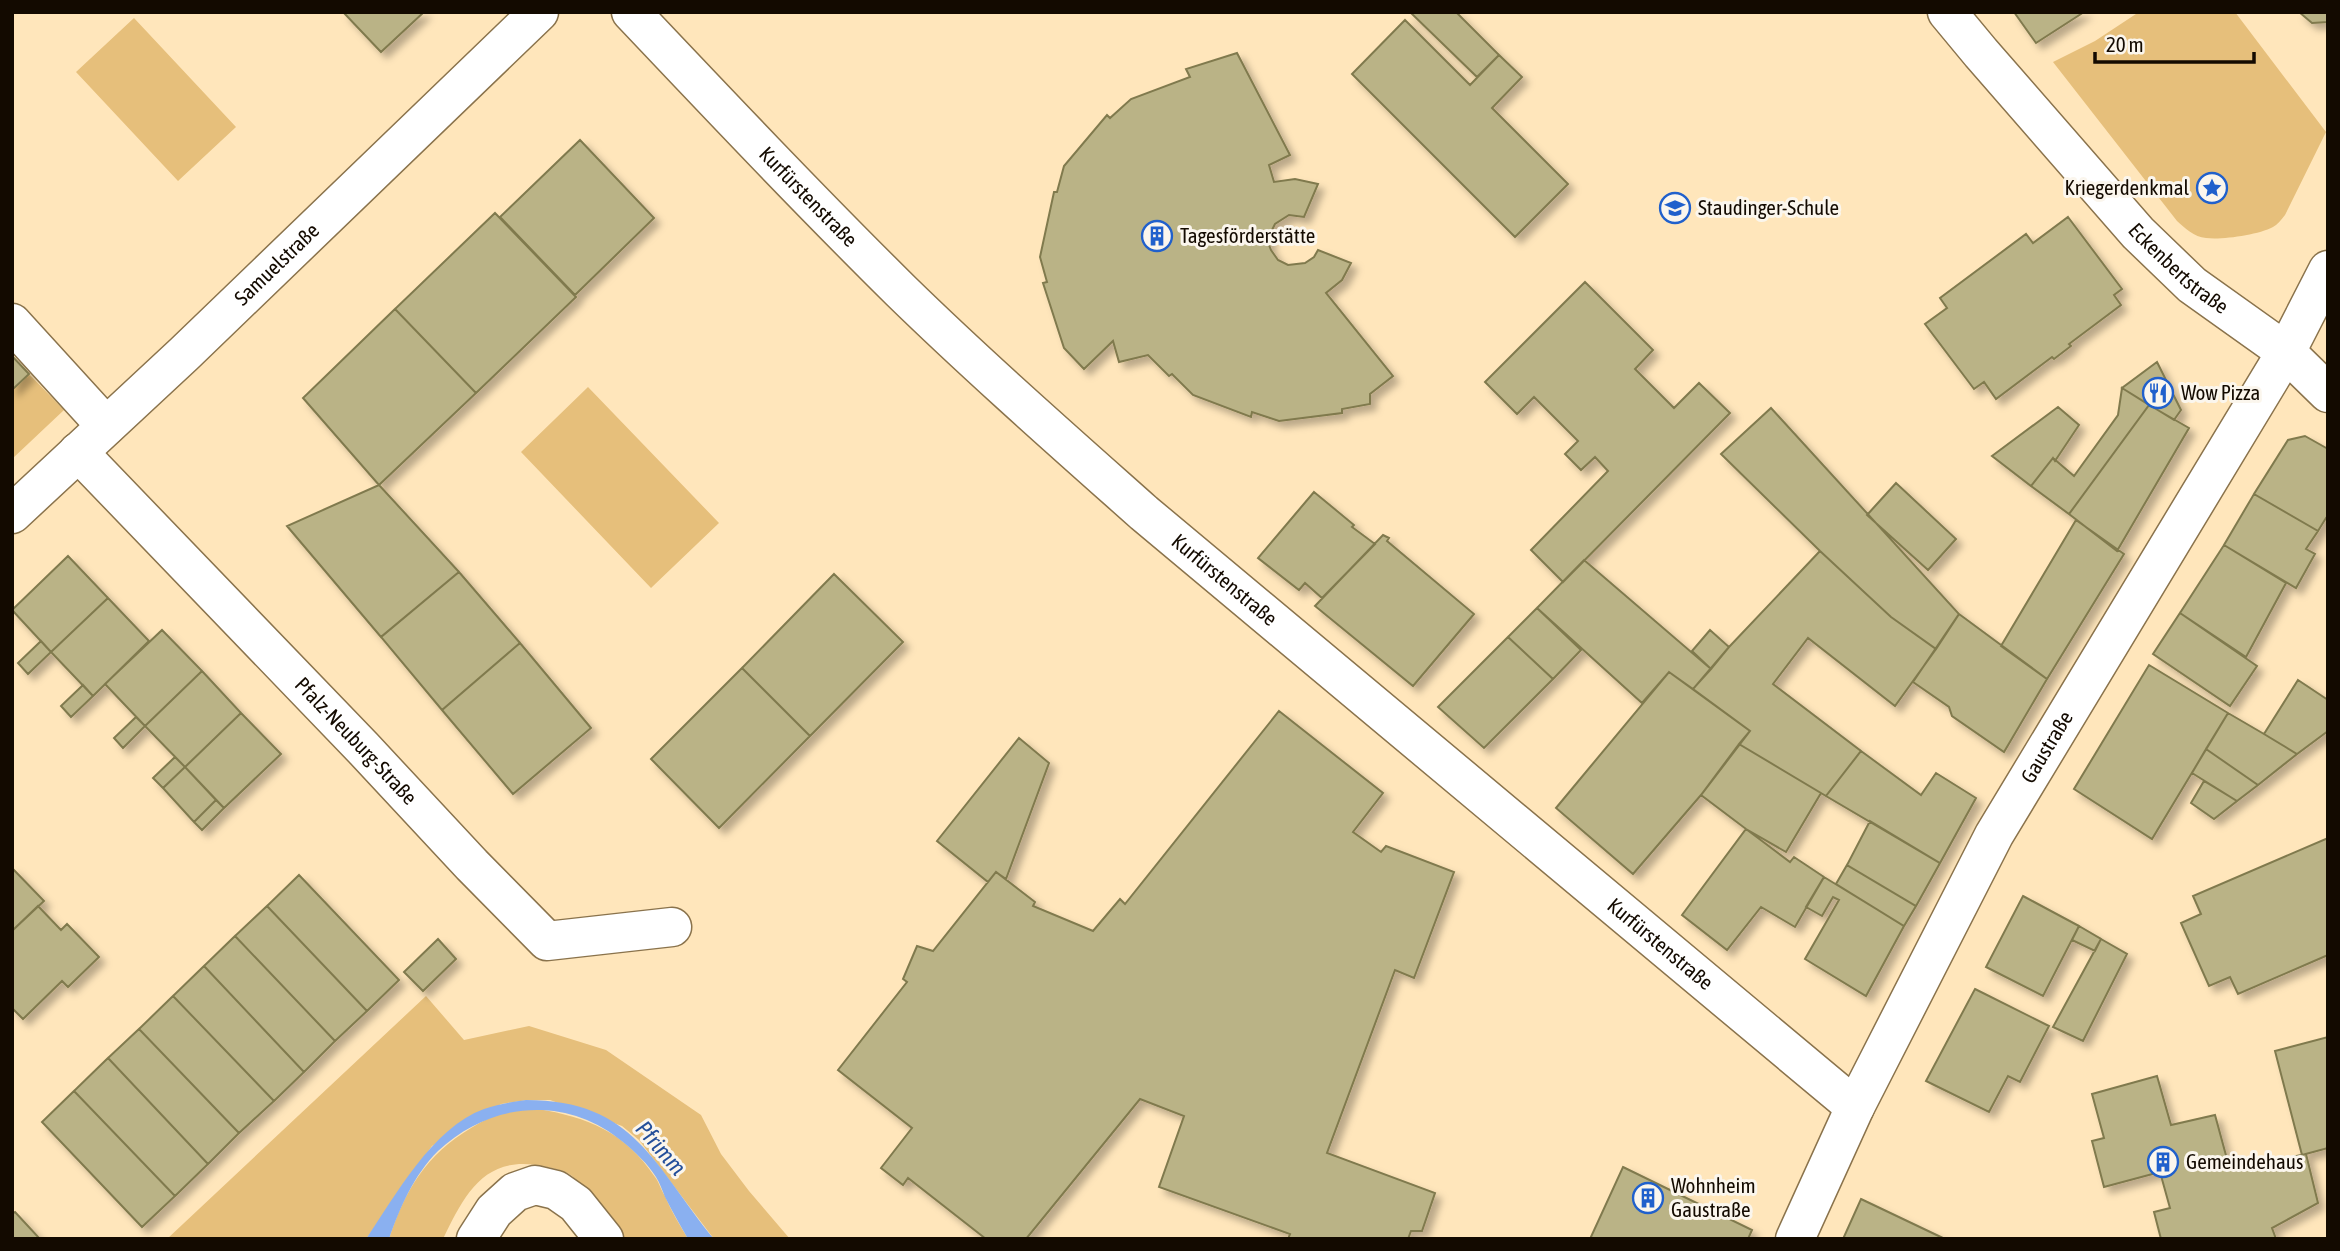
<svg xmlns="http://www.w3.org/2000/svg" width="2340" height="1251" viewBox="0 0 2340 1251" font-family="'Asap Condensed',sans-serif">
	<style>
		.green { fill: #e6bf7b }
		.water { fill: #8ab0f0 }
		.building { fill: #bab386; stroke: #807a4e; stroke-width: 2; filter: url(#shadow) }
		.lines { fill: none; stroke-linecap: round; stroke-linejoin: round }
		.minor-casing { stroke: #8a734c; stroke-width: 41 }
		.major-casing { stroke: #8a734c; stroke-width: 41 }
		.minor { stroke: #fff; stroke-width: 38 }
		.major { stroke: #fff; stroke-width: 38 }
		.labels { text-anchor: middle; stroke-width: 6; stroke-linejoin: round; paint-order: stroke }
		.poi-label { font-size: 21px; fill: #130a00; stroke: #fbf6ed; text-anchor: start }
		.street-label { font-size: 21px; fill: #130a00; stroke: #fbf6ed }
		.water-label { font-size: 23px; font-style: italic; fill: #244f9a; stroke: #fbf6ed }
	</style>
	<defs>
		<filter id="shadow"><feDropShadow dx="6" dy="6" stdDeviation="3.5" flood-color="#0004"/></filter>
	</defs>
	<rect width="100%" height="100%" fill="#ffe6bb"/>
	<path class="green" d="M2139,12h96l91,120 -41,83c-4,5 -8,10 -12,12 -15,8 -51,13 -67,11 -12,-1 -21,-10 -29,-17l-124,-159 42,-21z
		M134,18l102,109 -58,54 -102,-109z
		M29,374l35,36 -52,49v-69z
		M588,387l131,136 -68,65 -130,-136z
		M426,996l38,44 65,-14 77,24 95,65 20,39 28,37 41,48h-76l-75,-99 -17,-14 -72,-26h-23l-26,4 -69,42 -66,93h-199z
		M537,1109c51,8 88,23 118,68 4,5 6,13 10,19 6,15 15,29 23,43h-64c-13,-16 -26,-31 -38,-46 -5,-5 -9,-13 -14,-17 -9,-7 -25,-9 -36,-11 -54,-8 -73,33 -93,74h-54c16,-49 37,-84 82,-111 11,-7 26,-14 39,-17 9,-2 19,-1 27,-2z"/>
	<path class="water" d="M526,1100c109,0 128,66 188,139h-26c-8,-14 -16,-28 -23,-42 -3,-7 -5,-14 -9,-20 -8,-13 -21,-25 -33,-35 -56,-47 -132,-41 -185,9 -24,24 -38,56 -49,88h-23c30,-44 66,-111 118,-130 14,-5 28,-7 42,-9z"/>
	<path class="building" d="M343,12h81l-43,40z
		M1410,12h46l43,43 -22,22z
		M2014,12h70l-48,31z
		M2299,12h29v10l-16,1z
		M1405,20l65,65 29,-30 23,22 -30,31 76,76 -53,53 -163,-163z
		M1237,53l53,102 -21,10 5,17 21,-3 23,5 -14,33 -15,-2 -14,9 -5,10 -1,11 2,5 7,10 10,5 17,-2 9,-6 4,-7 33,13 -9,17 -16,13 67,83 -23,18v10l-28,5v4l-63,8 -27,-9 -1,5 -58,-22 -21,-21 -3,2 -21,-21 -29,7 -6,-21 -29,28 -20,-21 -21,-65 4,-1 -7,-25 14,-65h3l7,-26 43,-51 3,3 21,-19 59,-22 -4,-8z
		M580,140l74,78 -79,77 -75,-78z
		M495,213l81,84 -100,96 -81,-84z
		M2068,217l54,72 -8,6 7,10 -52,39 2,2 -17,13 -2,-2 -56,42 -12,-17 -10,7 -49,-65 22,-16 -7,-10 86,-64 7,9z
		M1585,282l68,68 -18,19 39,39 25,-25 31,30 -167,169 -32,-32 77,-79 -13,-14 -14,13 -16,-16 13,-13 -44,-44 -17,17 -32,-32z
		M395,309l81,84 -97,92 -76,-87z
		M12,356l17,18 -17,16z
		M2157,362l24,48 -7,10 -52,-32z
		M2122,388l27,17 -80,109 -38,-28 22,-28 21,18 44,-61z
		M2149,405l40,23 -72,123 -48,-37z
		M2058,407l21,18 -24,36 -2,-3 -22,28 -39,-30z
		M1771,408l188,206 -23,35 -45,-32 -71,-66 -99,-97z
		M2305,436l23,13v70l-2,-1 -8,13 -64,-37 34,-54z
		M1896,483l60,56 -28,31 -61,-55z
		M379,485l80,87 -78,65 -94,-111z
		M1314,492l40,33 -2,2 23,17 -53,54 -17,-15 -6,7 -41,-32z
		M2254,494l64,37 -12,18 9,5 -19,34 -72,-43z
		M2076,520l48,34 -77,125 -46,-33z
		M1383,535l6,3 -2,3 87,73 -61,72 -98,-80z
		M2224,545l62,38 -40,74 -66,-44z
		M1820,551l71,66 45,32 -41,57 -87,-68 -35,46 88,67 -35,45 -87,-52 11,-13 -57,-42 36,-42z
		M68,556l40,42 -57,54 -39,-42z
		M1584,560l127,109 -18,20 -24,-17 -27,31 -105,-95z
		M459,572l61,71 -78,67 -61,-73z
		M834,574l69,68 -93,94 -68,-68z
		M108,598l41,43 -56,55 -42,-44z
		M1537,608l44,42 -28,29 -45,-42z
		M2180,613l77,53 -27,40 -77,-52z
		M1959,614l88,65 -43,73 -52,-36 -3,-9 -36,-25z
		M162,630l40,41 -57,55 -40,-42z
		M1710,630l19,17 -18,22 -19,-18z
		M1508,637l45,42 -69,69 -46,-41z
		M41,641l10,11 -23,22 -10,-11z
		M520,643l71,85 -78,66 -71,-84z
		M2149,665l79,48 -76,126 -78,-50z
		M742,668l68,68 -91,92 -68,-69z
		M202,671l39,42 -56,54 -40,-41z
		M1669,672l81,59 -49,64 -68,79 -77,-66z
		M2298,680l30,20v31l-31,23 -33,-20z
		M83,685l10,11 -22,21 -10,-11z
		M1279,711l104,82 -30,39 28,20 5,-6 68,26 -40,106 -19,-8 -68,183 108,40 -13,38h-11l-3,8h-120l2,-5 -131,-47 25,-71 -44,-17 -114,140h-40l-78,-61 -5,7 -22,-17 31,-40 -74,-58 69,-88 -4,-3 14,-33 16,5 63,-79 39,30 -2,4 60,25 27,-32 5,5z
		M241,713l40,41 -57,54 -39,-41z
		M2228,713l36,21 33,20 -39,31 -52,-36z
		M136,717l9,9 -22,22 -9,-10z
		M1019,738l30,25 -43,116 -10,-7 -8,10 -51,-41z
		M1739,744l82,49 -35,59 -40,-23 -45,-34z
		M2206,749l52,36 -21,16 -45,-28z
		M1861,751l60,44 15,-22 40,25 -36,65 -114,-67z
		M175,757l10,10 -22,21 -10,-10z
		M185,767l31,33 -22,22 -31,-34z
		M2204,781l33,20 -23,18 -23,-16z
		M216,800l8,8 -22,22 -8,-8z
		M1870,821l70,42 -24,43 -69,-41z
		M1746,829l44,33 4,-5 30,20 -29,50 -34,-20 -34,43 -45,-35z
		M2328,838v117l-90,39 -8,-17 -21,9 -28,-63 20,-9 -8,-18z
		M1847,865l69,41 -12,20 -68,-42z
		M12,868l32,33 -32,30z
		M299,875l100,105 -32,31 -100,-105z
		M1824,877l80,49 -38,70 -61,-37 34,-59 -6,-3 -11,19 -16,-9z
		M2023,896l56,30 -36,70 -57,-29z
		M38,906l23,24 6,-6 32,33 -31,30 -6,-6 -39,38 -11,-11v-77z
		M267,906l100,105 -32,30 -100,-105z
		M2079,926l22,13 -6,12 -23,-11z
		M235,936l100,105 -31,31 -100,-106z
		M438,939l18,20 -33,32 -19,-19z
		M2101,939l26,15 -44,87 -30,-14z
		M204,966l100,106 -30,29 -101,-105z
		M1975,989l74,37 -29,56 -12,-6 -19,36 -63,-31z
		M173,996l101,105 -35,32 -100,-104z
		M139,1029l100,104 -31,31 -100,-106z
		M2328,1037v111l-26,7 -27,-104z
		M108,1058l100,106 -33,32 -101,-105z
		M2157,1076l14,49 44,-10 15,55 76,-16 12,49 -46,25 4,11h-115l-7,-27 16,-4 -10,-36 -56,15 -12,-46 12,-3 -12,-44z
		M74,1091l101,105 -33,31 -100,-105z
		M1623,1167l129,63 -4,9h-158z
		M1861,1199l84,40h-102z
		M15,1212l25,27h-28v-25z"/>
	<g class="lines">
		<g class="minor-casing">
			<g id="minor">
				<path id="s1" d="M631,12c89,94 178,188 270,279 78,76 161,149 243,222l711,594"/>
				<path id="s2" d="M1947,12l34,41 157,180 54,52 94,67 42,41"/>
				<path d="M12,323l94,103"/>
				<path id="s3" d="M78,452l285,296 109,117 75,76 125,-14"/>
				<path id="s4" d="M12,514l172,-160 355,-342"/>
				<path d="M476,1239l18,-28 21,-19 20,-7 21,5 20,14 28,35"/>
			</g>
		</g>
		<g class="major-casing">
			<g id="major">
				<path id="s5" d="M1795,1239l60,-132 139,-272 292,-483 42,-82"/>
			</g>
		</g>
		<use href="#minor" class="minor"/>
		<use href="#major" class="major"/>
	</g>
	<defs>
		<g id="sight-ring" transform="scale(1.575)"><circle r="9.5" fill="#fbf6ed" stroke="#2060cc" stroke-width="1.5"/><path d="M0-6L1.8-2.2L6-1.7L2.9 1.2L3.7 5.4L0 3.3L-3.7 5.4L-2.9 1.2L-6-1.7L-1.8-2.2Z" fill="#2060cc"/></g>
		<g id="school-ring" transform="scale(1.575)"><circle r="9.5" fill="#fbf6ed" stroke="#2060cc" stroke-width="1.5"/><path d="M0-5L7-2L0 1L-7-2ZM-4 1L0 2.5L4 1V4Q0 6-4 4Z" fill="#2060cc"/></g>
		<g id="building-ring" transform="scale(1.575)"><circle r="9.5" fill="#fbf6ed" stroke="#2060cc" stroke-width="1.5"/><path d="M-4-6H4V6H1V3H-1V6H-4ZM-2.5-4.3h1.7v1.8h-1.7ZM.8-4.3h1.7v1.8H.8ZM-2.5-1h1.7V.8h-1.7ZM.8-1h1.7V.8H.8Z" fill="#2060cc"/></g>
		<g id="restaurant-ring" transform="scale(1.575)"><circle r="9.5" fill="#fbf6ed" stroke="#2060cc" stroke-width="1.5"/><path d="M-5-6h1v4h1v-4h1v4h1v-4h1v5L-1.5 .5V6h-2V.5L-5-1ZM5-6V6H3V1.5H1.5Q1.5-4 5-6Z" fill="#2060cc"/></g>
	</defs>
	<g fill-rule="evenodd">
		<use href="#sight-ring" x="2212" y="188"/>
		<use href="#school-ring" x="1675" y="208"/>
		<use href="#building-ring" x="1157" y="236"/>
		<use href="#restaurant-ring" x="2158" y="393"/>
		<use href="#building-ring" x="2163" y="1162"/>
		<use href="#building-ring" x="1648" y="1198"/>
	</g>
	<g class="labels">
		<g class="poi-label">
			<text x="2189" y="195" text-anchor="end">Kriegerdenkmal</text>
			<text x="1698" y="215">Staudinger-Schule</text>
			<text x="1180" y="243">Tagesförderstätte</text>
			<text x="2181" y="400">Wow Pizza</text>
			<text x="2186" y="1169">Gemeindehaus</text>
			<text x="1671" y="1193">Wohnheim<tspan x="1671" dy="24">Gaustraße</tspan></text>
		</g>
		<g class="street-label">
			<text dy="7" stroke="none"><textPath href="#s1" startOffset="256">Kurfürstenstraße</textPath></text>
			<text dy="7" stroke="none"><textPath href="#s4" startOffset="364">Samuelstraße</textPath></text>
			<text dy="7" stroke="none"><textPath href="#s2" startOffset="346">Eckenbertstraße</textPath></text>
			<text dy="7" stroke="none"><textPath href="#s1" startOffset="822">Kurfürstenstraße</textPath></text>
			<text dy="7" stroke="none"><textPath href="#s3" startOffset="401">Pfalz-Neuburg-Straße</textPath></text>
			<text dy="7" stroke="none"><textPath href="#s5" startOffset="553">Gaustraße</textPath></text>
			<text dy="7" stroke="none"><textPath href="#s1" startOffset="1390">Kurfürstenstraße</textPath></text>
		</g>
		<g class="water-label">
			<text transform="translate(661 1148) rotate(49)" y="8">Pfrimm</text>
		</g>
	</g>
	<rect width="2340" height="1251" fill="none" stroke="#130a00" stroke-width="28"/>
	<path d="M2095 52v10h159v-10" fill="none" stroke="#130a00" stroke-width="3.5"/>
	<text x="2106" y="52" font-size="21" fill="#130a00" stroke="#fbf6ed" stroke-width="5" paint-order="stroke">20 m</text>
</svg>
